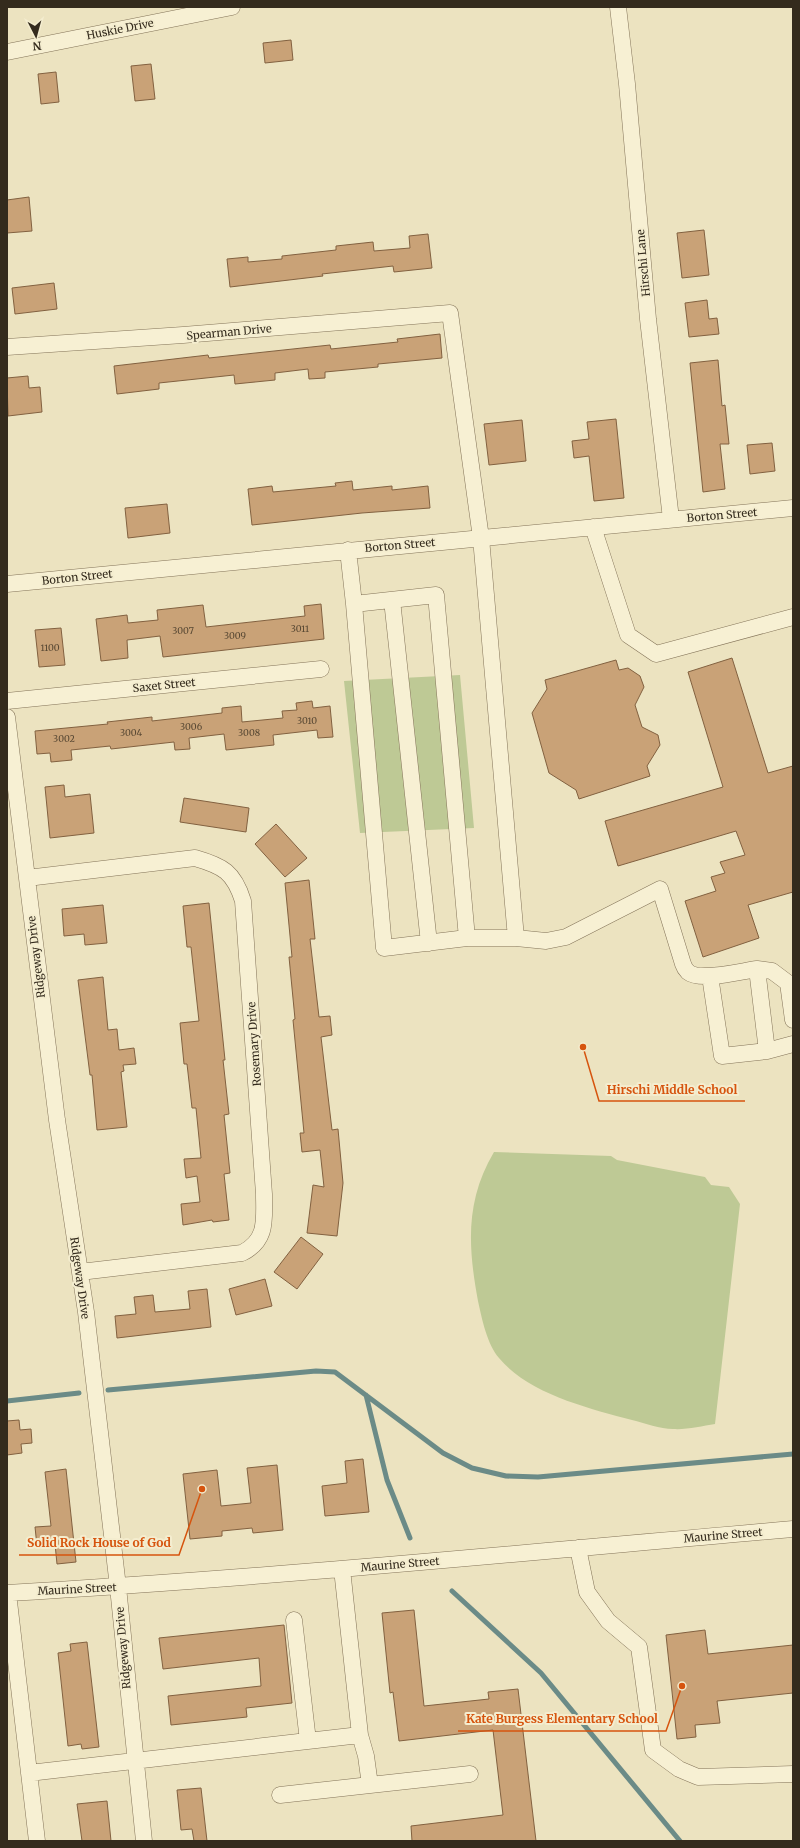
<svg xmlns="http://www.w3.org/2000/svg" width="800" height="1848" viewBox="0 0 800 1848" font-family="Merriweather,serif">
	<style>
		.green { fill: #bec995 }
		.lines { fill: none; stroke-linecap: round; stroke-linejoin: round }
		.stream { stroke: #6b8b87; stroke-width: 5 }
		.building { fill: #c9a277; stroke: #826140 }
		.minor-casing { stroke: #847459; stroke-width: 17 }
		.minor { stroke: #f7f0d3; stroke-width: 16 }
		.labels { text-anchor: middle; stroke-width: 4; stroke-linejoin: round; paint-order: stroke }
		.number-label { font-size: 9px; fill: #594934 }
		.street-label { font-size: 11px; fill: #342b1d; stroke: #f4edcf }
		.leader { fill: none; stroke: #d6540e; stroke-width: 1.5 }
		.callout-dot { fill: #d6540e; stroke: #f4edcf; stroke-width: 1.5 }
		.callout-label { font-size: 12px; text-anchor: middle; font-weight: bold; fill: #d6540e; stroke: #f4edcf; stroke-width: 4; stroke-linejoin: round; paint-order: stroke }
	</style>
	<rect width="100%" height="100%" fill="#ece3c0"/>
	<path class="green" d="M460,675l14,153 -114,5 -16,-152z
		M494,1152l117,4 6,4 88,17 6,8 18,2 11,17 -25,220c-13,2 -29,6 -42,5 -13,0 -28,-6 -41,-9 -44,-12 -103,-26 -133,-62 -12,-14 -17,-39 -21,-57 -10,-54 -13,-100 16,-149z"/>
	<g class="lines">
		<path class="stream" d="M108,1390l208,-19 19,1 108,81 29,15 34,8 32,1 255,-23
			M366,1395l21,85 23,58
			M7,1401l72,-8
			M452,1591l89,82 139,168"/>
	</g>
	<path class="building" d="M291,40l2,20 -28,3 -2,-20z
		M151,64l4,35 -20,2 -4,-35z
		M56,72l3,30 -18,2 -3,-30z
		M29,197l3,34 -25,2v-33z
		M704,230l5,45 -27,3 -5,-45z
		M428,234l4,34 -38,4 -1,-6 -71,8 1,2 -93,11 -3,-28 21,-2v5l34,-3v-3l54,-6v-4l37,-4 1,9 36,-3 -1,-12z
		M54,283l3,26 -42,5 -3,-26z
		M707,300l2,19 8,-1 2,16 -30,3 -4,-34z
		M440,334l2,24 -64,6v3l-53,5v6l-16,1 -1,-10 -33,4v7l-40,4 -1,-9 -75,8v6l-42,5 -3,-28 94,-11 1,3 121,-13 1,4 67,-7 -1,-3z
		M718,360l4,46 3,-1 4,39h-9l5,45 -22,3 -13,-129z
		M28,376l1,12 11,-1 2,25 -34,4 -1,-38z
		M616,419l8,79 -30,3 -5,-45 -15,2 -2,-17 17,-2 -2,-17z
		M522,420l4,41 -37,4 -5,-41z
		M772,443l3,28 -25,3 -3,-29z
		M352,481l1,9 39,-4v4l36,-4 2,22 -68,5 -110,12 -4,-36 24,-3 1,6 63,-6 -1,-3z
		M167,504l3,29 -42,5 -3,-30z
		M321,604l3,35 -161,18 -3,-21 -33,4 1,18 -27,3 -5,-42 31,-4 1,8 30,-3 -1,-10 46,-5 3,22 99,-11 -1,-10z
		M61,628l4,37 -26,2 -4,-37z
		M732,658l36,115 25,-7v126l-45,13 11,33 -56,19 -18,-56 31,-10 -5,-14 14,-4 -5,-11 25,-7 -9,-24 -118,35 -13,-45 118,-34 -35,-115z
		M616,660l3,10 9,-2 12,8 4,11 -9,18 7,22 16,8 2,10 -13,21 3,10 -71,23 -3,-9 -27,-17 -17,-60 15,-24 -2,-9z
		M312,701l1,7 17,-2 3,31 -15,1 -1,-8 -44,5 1,10 -48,5 -2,-16 -35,4 1,11 -15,1 -1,-8 -63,7 -1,-3 -39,4 1,10 -21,2 -1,-9 -13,1 -2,-23 73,-7 -1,-2 45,-5v4l70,-8v-5l19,-2 1,16 41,-4 -1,-7 15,-1 -1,-7z
		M64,785l1,12 25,-3 4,39 -44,5 -5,-51z
		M184,798l65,10 -3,24 -66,-10z
		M276,824l31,34 -22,19 -30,-33z
		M309,880l6,59h-5l9,78 11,-1 2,19 -11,2 11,93 6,-1 5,54 -6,53 -30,-3 6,-48 11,2 -4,-37 -18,2 -2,-19h4l-11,-113 2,-1 -6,-62h3l-7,-74z
		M209,903l16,157h-2l6,54 -5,1 6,58 -6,1 5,46 -16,2 -1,-2 -29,5 -2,-21 19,-2 -3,-26 -11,2 -2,-19 17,-1 -5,-50h-4l-5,-44h-3l-4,-41 19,-2 -8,-74h-4l-4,-41z
		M103,905l4,38 -22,2 -1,-11 -20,2 -2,-27z
		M103,977l5,53 9,-1 2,21 15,-2 2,16 -13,1 1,6 -3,1 6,55 -30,3 -5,-55h-2l-12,-95z
		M301,1237l22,17 -26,35 -23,-17z
		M265,1279l7,27 -36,9 -7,-26z
		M207,1289l4,38 -94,11 -2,-22 21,-2 -2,-17 19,-2 2,17 35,-3 -2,-18z
		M19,1420l1,10 11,-1 1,14 -11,1 1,9 -15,2v-34z
		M363,1459l6,53 -44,4 -3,-30 25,-3 -2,-22z
		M277,1465l6,65 -30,3 -1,-5 -30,3v5l-32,3 -7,-65 34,-4 4,36 30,-3 -4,-35z
		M66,1469l10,93 -19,2 -2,-20 -18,2 -2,-19 16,-1 -6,-54z
		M414,1610l10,96 65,-7 -1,-7 30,-3 18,152h-124l-1,-15 92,-11 -10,-85 -94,11 -6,-49 -3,1 -8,-80z
		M284,1625l8,78 -46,5 1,9 -76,8 -3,-29 93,-10 -2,-28 -96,11 -4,-31z
		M705,1630l3,24 85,-9v48l-76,8 3,22 -25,2 1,12 -19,2 -11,-104z
		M87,1642l12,105 -17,2 -1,-5 -13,2 -10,-93 13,-2 -1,-7z
		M201,1788l6,53h-13l-2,-12 -11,1 -4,-40z
		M107,1801l4,40h-29l-5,-37z"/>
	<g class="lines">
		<g class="minor-casing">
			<path id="minor" d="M618,7l9,77 21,235 23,200
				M7,52l225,-45
				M7,347l176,-12 267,-22 31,225 35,400h-49
				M593,527l35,108 28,19 137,-37
				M348,550l6,54 82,-9 31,343 -83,10 -30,-344
				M7,584l786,-76
				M392,600l37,343
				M7,701l314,-32
				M7,717l50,403 29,192 32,275 26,254
				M27,878l168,-20c28,8 39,14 48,43l21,293c0,25 4,46 -22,59l-162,19
				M516,938l30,3 20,-4 94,-48 23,75c1,3 3,6 5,8 12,10 53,-1 69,-3l10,82 -45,5 -12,-80
				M757,969l15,2 16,12 5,37
				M767,1051l26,-7
				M578,1548l9,44 21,29 31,26 14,103 26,19 19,8 95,-3
				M342,1569l18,166 6,21 4,29 100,-11
				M7,1593c262,-15 524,-41 786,-64
				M8,1593l29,248
				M294,1620l14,121
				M29,1773l331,-38
				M280,1795l90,-10"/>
		</g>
		<use href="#minor" class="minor"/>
	</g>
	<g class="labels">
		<g class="number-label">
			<text x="300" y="632">3011</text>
			<text x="183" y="634">3007</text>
			<text x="235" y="639">3009</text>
			<text x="50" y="651">1100</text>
			<text x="307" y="724">3010</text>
			<text x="191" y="730">3006</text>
			<text x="131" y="736">3004</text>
			<text x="249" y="736">3008</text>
			<text x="64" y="742">3002</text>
		</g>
		<g class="street-label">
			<text transform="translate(120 29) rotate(-11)" y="4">Huskie Drive</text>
			<text transform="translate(643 263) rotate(-95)" y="4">Hirschi Lane</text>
			<text transform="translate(229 332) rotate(-5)" y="4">Spearman Drive</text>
			<text transform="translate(722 515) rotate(-5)" y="4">Borton Street</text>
			<text transform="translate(400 545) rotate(-5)" y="4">Borton Street</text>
			<text transform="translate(77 577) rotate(-6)" y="4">Borton Street</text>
			<text transform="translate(164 685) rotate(-6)" y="4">Saxet Street</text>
			<text transform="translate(36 957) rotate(-97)" y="4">Ridgeway Drive</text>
			<text transform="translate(254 1044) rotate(-94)" y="4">Rosemary Drive</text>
			<text transform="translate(80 1278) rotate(82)" y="4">Ridgeway Drive</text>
			<text transform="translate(723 1535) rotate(-5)" y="4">Maurine Street</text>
			<text transform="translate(400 1564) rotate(-5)" y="4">Maurine Street</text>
			<text transform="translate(77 1589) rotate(-3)" y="4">Maurine Street</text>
			<text transform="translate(123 1648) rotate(-95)" y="4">Ridgeway Drive</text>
		</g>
	</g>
	<path class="leader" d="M583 1047L599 1101H745M202 1489L179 1555H19M682 1686L666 1731H458"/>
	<g class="callout-dot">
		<circle cx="583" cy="1047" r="4"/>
		<circle cx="202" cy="1489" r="4"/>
		<circle cx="682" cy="1686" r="4"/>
	</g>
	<g class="callout-label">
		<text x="672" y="1094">Hirschi Middle School</text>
		<text x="99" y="1547">Solid Rock House of God</text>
		<text x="562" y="1723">Kate Burgess Elementary School</text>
	</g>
	<rect width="800" height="1848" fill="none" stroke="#342b1d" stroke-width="16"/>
	<g transform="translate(36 36) rotate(174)" stroke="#f4edcf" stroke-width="3" paint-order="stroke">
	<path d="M0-3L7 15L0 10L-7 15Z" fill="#342b1d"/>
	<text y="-6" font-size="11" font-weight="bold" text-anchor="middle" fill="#342b1d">N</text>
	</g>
</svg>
